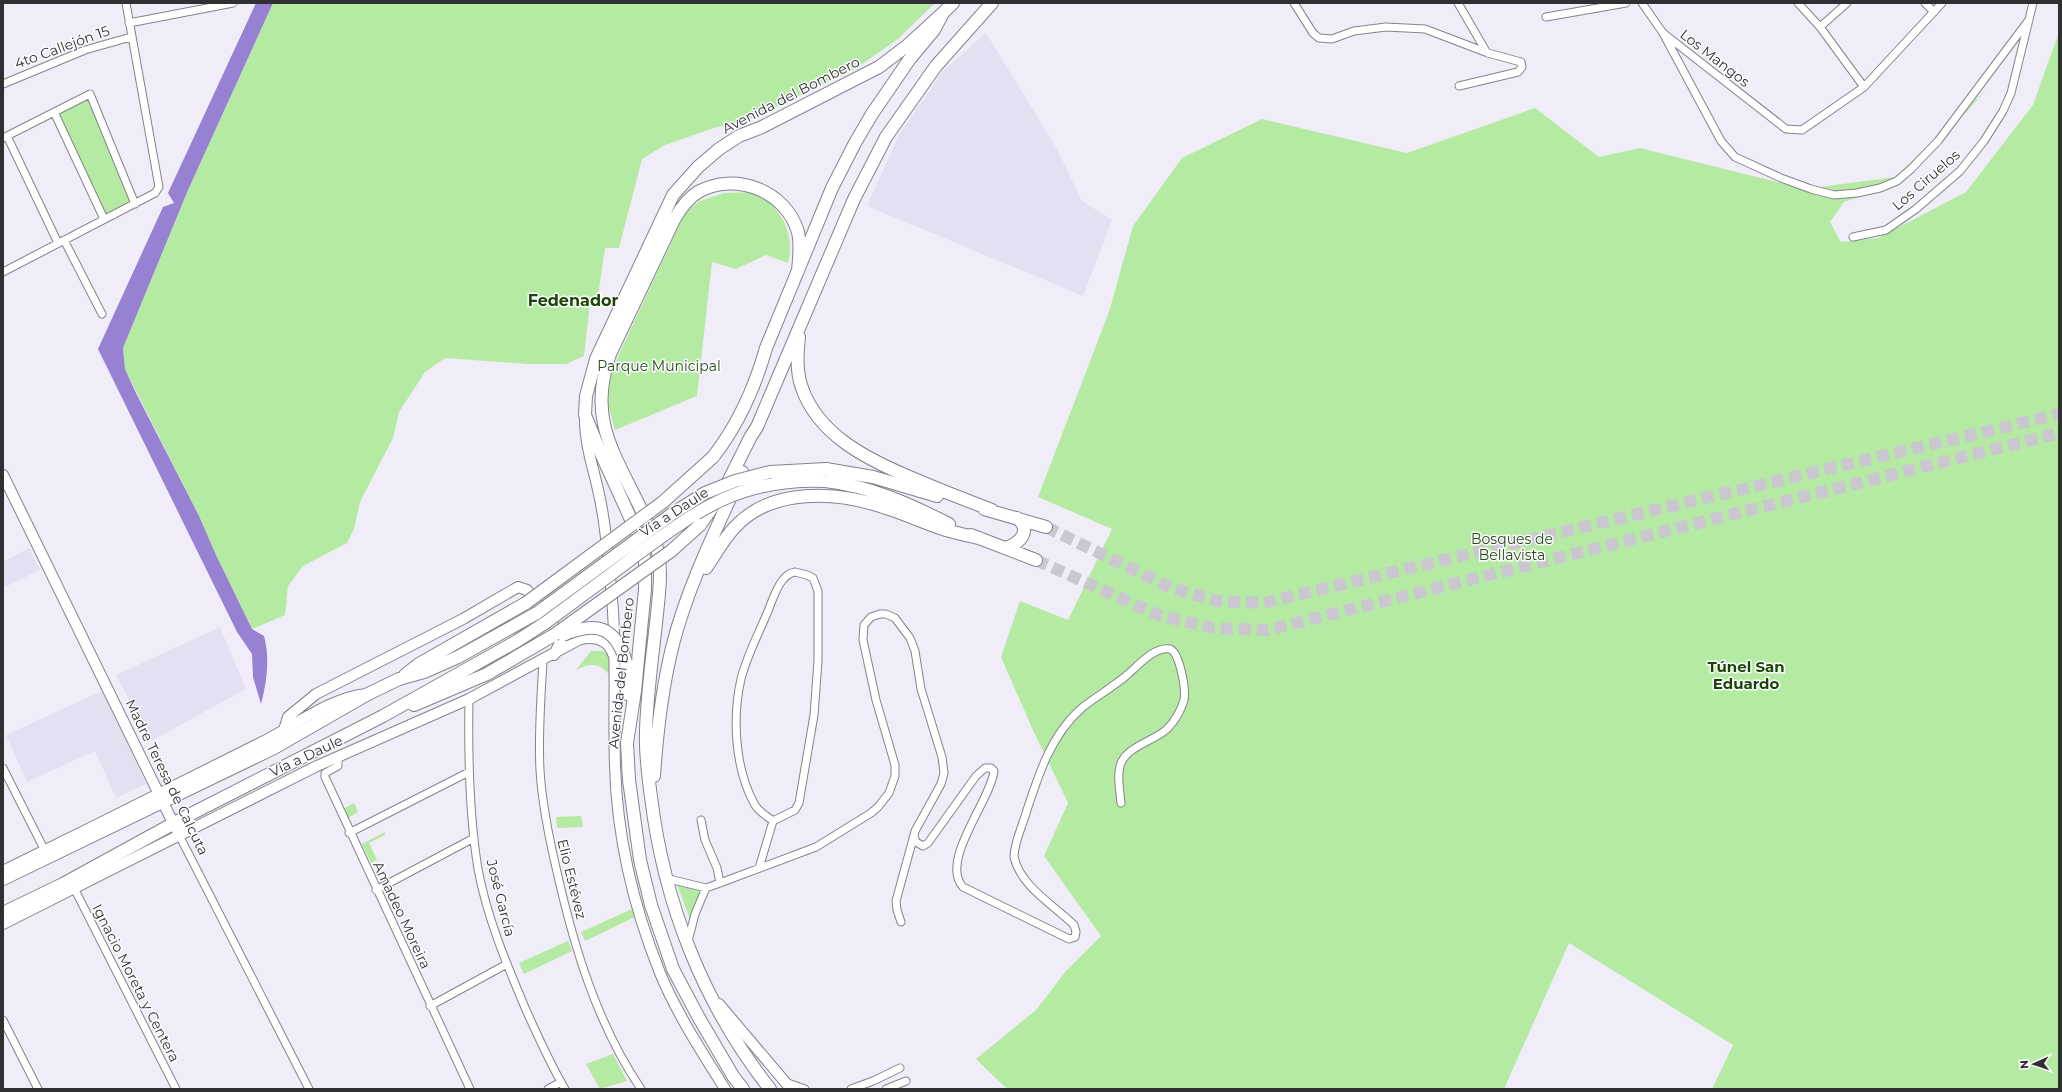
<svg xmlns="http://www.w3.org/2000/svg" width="2062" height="1092" viewBox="0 0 2062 1092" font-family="Montserrat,sans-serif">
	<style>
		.built { fill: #e4e0f2 }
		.green { fill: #b5eaa3 }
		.water { fill: #9681d2 }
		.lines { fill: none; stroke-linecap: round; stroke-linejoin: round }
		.primary-tunnel { stroke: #cac7d1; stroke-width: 12; stroke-dasharray: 12 6; stroke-linecap: butt }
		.street-casing { stroke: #84838d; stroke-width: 9 }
		.secondary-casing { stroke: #84838d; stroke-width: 12 }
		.primary-casing { stroke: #84838d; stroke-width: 14 }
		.street { stroke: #fff; stroke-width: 7 }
		.secondary { stroke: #fff; stroke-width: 10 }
		.primary { stroke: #fff; stroke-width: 12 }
		.primary-bridge-casing { stroke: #84838d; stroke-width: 14; stroke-linecap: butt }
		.primary-bridge { stroke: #fff; stroke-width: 12 }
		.labels { text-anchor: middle; stroke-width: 3; stroke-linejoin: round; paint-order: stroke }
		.street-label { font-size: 14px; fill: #302f33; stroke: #fcfcfe }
		.park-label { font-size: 14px; fill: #274b18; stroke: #fcfcfe }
		.neighbourhood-label { font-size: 15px; font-weight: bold; fill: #1c4608; stroke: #fcfcfe }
		.quarter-label { font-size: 16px; font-weight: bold; fill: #1c4608; stroke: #fcfcfe }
	</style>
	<rect width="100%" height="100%" fill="#f0edf9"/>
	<path class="built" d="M986,33l71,116 25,52 30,19 -29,76 -216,-90 32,-71 43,-63z
		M29,548l11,22 -37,18v-26z
		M220,627l26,62 -95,52 -35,-66z
		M104,690l42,94 -30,14 -21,-47 -68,31 -21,-47z"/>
	<path class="green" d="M273,3h662l-37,36 -43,30 -115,55 -23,3 -52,18 -23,14 -23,89h-14l-8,55h-7l-6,53 -18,8h-39l-82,-6 -20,14 -26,40 -6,26 -33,64 -6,27 -7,14 -44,23 -15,20 -3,29 -33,14 -36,-74 -17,-39 -74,-147 -2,-21 65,-158z
		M2059,32v1057h-347l21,-44 -164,-102 -65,146h-497l-31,-30 60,-49 30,-39 35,-35 -57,-80 24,-53 -36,-75 -31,-71 19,-56 48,19 44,-91 -74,-32 71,-185 24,-86 49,-68 80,-39 145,34 128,-45 64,49 41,-9 165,41 90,-12 93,-89 -86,95 -58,19 -14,20 11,20 37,-4 88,-46 67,-87z
		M90,94l45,110 -31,15 -50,-107z
		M724,193c8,0 18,-1 25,0 31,7 47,42 39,70l-22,-8 -30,14 -24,-7 -15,134 -82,34 -9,-33 7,-30 72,-154 15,-12z
		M591,651h12l9,5v22c-12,-15 -19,-16 -36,-8z
		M354,803l4,9 -10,6 -5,-9z
		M581,816l2,11 -26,1 -1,-11z
		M385,832v3l-16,8 8,17 -6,3 -9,-19z
		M674,877l34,14 -15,36z
		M632,909l3,8 -50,24 -4,-9z
		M568,941l4,10 -48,23 -5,-11z
		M613,1054l14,27 -27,8 -14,-25z"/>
	<path class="water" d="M256,3h17l-85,187 -65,158 2,21 11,24 63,123 17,39 36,74 12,7c6,23 3,45 -3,68l-8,-27 -1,-23 -15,-22 -139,-283 65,-142 11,-4 -6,-10z"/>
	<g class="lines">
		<path class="primary-tunnel" d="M1046,527l125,61 47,13 45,2 796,-189
			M1036,560l122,55 55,13 55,2 791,-197"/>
		<g class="street-casing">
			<path id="street" d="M1294,3l19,30 6,5 13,1 22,-8 32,-4 39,2 63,24 33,9 1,5 -4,5 -59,14
				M1458,3l29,50
				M1642,3l21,30 123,96 16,1 62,-43 78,-84
				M1798,3l22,24 44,60
				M1925,3l9,9
				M1546,17l80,-14
				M129,23l104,-20
				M1820,27l27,-24
				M1663,33l58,108 14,16 46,21 30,11 23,6 23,-2 23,-5 17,-7 14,-12 27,-28 90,-120
				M3,84l82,-34 46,-13
				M54,112l50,107
				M7,136l51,107
				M3,138l87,-44 45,110
				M1853,237l33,-7 30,-21 44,-38 24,-30 19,-30 8,-18 22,-90
				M64,240l38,74
				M3,272l152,-79 4,-6 -33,-184
				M795,572l12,3 6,3 5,13v70l-4,54 -15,88 -4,7 -22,11c-6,-5 -14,-9 -18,-16 -20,-35 -23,-87 -14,-126 6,-24 18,-46 27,-68 5,-12 12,-37 27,-39z
				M543,661c-2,36 -5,73 -3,109 2,35 9,68 17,102 17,75 40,152 84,217
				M469,699c-1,56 0,115 9,170 9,49 29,96 48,141 12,26 24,54 39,79
				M338,757v9l-13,7v4l145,312
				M3,768l42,83
				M701,820l4,20 12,28 3,15
				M349,833l120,-61
				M179,835l130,254
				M759,868l14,-47
				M665,878l41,10 14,-5 96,-36 55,-34 7,-6 11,-14 6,-17v-11l-19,-65 -13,-60 1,-15 7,-8 9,-3h6l9,4 15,20 5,13 6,38 21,68 2,16 -3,11 -26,47 -1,5 2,6 7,4 5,-3 48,-67 9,-8h6l3,3c-3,29 -55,90 -31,116l106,52 6,-2 1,-5 -2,-7c-21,-21 -53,-38 -60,-68 0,-15 9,-32 13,-47 12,-37 25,-77 56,-103 14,-11 30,-20 44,-32 11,-9 27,-29 43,-26 10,4 16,41 14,51 -3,10 -9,21 -17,29 -13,12 -36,16 -45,32 -6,11 -2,30 -1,42
				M74,888l102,201
				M376,890l98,-52
				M901,922l-4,-12 -1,-9 18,-66
				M688,941l7,-27 11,-26
				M430,1006l77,-42
				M3,1020l35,69
				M788,1083l17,6
				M548,1089l13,-7
				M851,1089l22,-8 27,-13
				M886,1089l20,-8"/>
		</g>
		<g class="secondary-casing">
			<path id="secondary" d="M585,419c0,30 11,56 16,85 6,31 8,63 11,94 5,56 1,112 3,168 2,70 19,142 45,207 17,41 42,79 65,116
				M3,475l173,354
				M284,730l4,-13 28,-23 147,-75 55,-32 9,3 29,39 4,13 -6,13
				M3,871c88,-43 175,-87 263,-131 31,-16 66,-43 101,-46
				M3,924l314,-158 152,-67 111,-60c15,-3 28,0 33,15
				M719,1004l72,85"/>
		</g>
		<g class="primary-casing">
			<path id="primary" d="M799,337c-2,16 -3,35 3,51 16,46 63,70 105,88 28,12 56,23 85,34
				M713,457c25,-32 42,-70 53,-109l66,-160 23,-45 17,-29 37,-54 25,-30 9,-17 10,-10
				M826,469l47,8 64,19
				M825,481c45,5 84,23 124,43
				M984,509l62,18
				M700,525l23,-33 28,-56 6,-9 97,-228 32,-62 50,-71 56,-63
				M971,535l65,25
				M1005,548c14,-4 28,-17 12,-30
				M706,568c9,-13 17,-28 28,-40 37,-41 103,-37 152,-20 20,6 40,16 60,22 11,3 22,6 33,8
				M626,662l1,32
				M405,675l14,-11 107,-61
				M414,705l73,-31 67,-39
				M654,776c3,-44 8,-89 19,-132 15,-59 44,-116 69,-172
				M185,831l4,-16
				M3,879l271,-131 94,-54 31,-15 25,-7 34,-15 79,-44
				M3,913l60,-29 126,-69 194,-99 134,-75 28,-18
				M743,1089l-10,-13 -34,-58 -26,-49 -22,-64 -11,-45 -11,-80 -2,-37 8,-52 10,-102v-29l-7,-25 -39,-86 -14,-34 1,-19 10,-37 77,-164 25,-28 21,-18 20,-13 23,-9 117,-60 29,-22 35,-32
				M770,1089c-67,-85 -106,-186 -119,-292 -3,-22 -6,-44 -5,-66 1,-39 7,-78 11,-117 2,-20 5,-42 1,-62 -4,-17 -12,-32 -19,-47 -27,-55 -51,-88 -29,-151l64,-134c6,-11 13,-21 24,-28 38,-21 88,-1 100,40 3,13 1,26 0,39"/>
		</g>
		<use href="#street" class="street"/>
		<use href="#secondary" class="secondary"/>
		<use href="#primary" class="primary"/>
		<g class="primary-bridge-casing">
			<path id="primary-bridge" d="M526,603l137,-101 50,-45
				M537,613l135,-99 33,-21 30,-12 35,-9 56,-3
				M545,623c30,-22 60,-44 90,-67 64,-47 105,-78 190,-75
				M554,635l117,-84 29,-26
				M563,635c33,-14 52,-9 63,27"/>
		</g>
		<use href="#primary-bridge" class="primary-bridge"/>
	</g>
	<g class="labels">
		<g class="street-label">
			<text transform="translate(62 47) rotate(-20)" y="5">4to Callejón 15</text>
			<text transform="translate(1715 58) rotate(38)" y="5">Los Mangos</text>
			<text transform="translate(791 95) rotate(-27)" y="5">Avenida del Bombero</text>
			<text transform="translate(1926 180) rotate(-41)" y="5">Los Ciruelos</text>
			<text transform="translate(674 512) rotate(-33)" y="5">Vía a Daule</text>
			<text transform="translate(621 673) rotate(-84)" y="5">Avenida del Bombero</text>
			<text transform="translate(306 756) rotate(-25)" y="5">Vía a Daule</text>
			<text transform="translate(167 777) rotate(64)" y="5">Madre Teresa de Calcuta</text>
			<text transform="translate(572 879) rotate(76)" y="5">Elio Estévez</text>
			<text transform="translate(501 898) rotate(76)" y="5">José García</text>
			<text transform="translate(402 915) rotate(65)" y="5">Amadeo Moreira</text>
			<text transform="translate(136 983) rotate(63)" y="5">Ignacio Moreta y Centera</text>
		</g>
		<g class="park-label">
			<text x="659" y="371">Parque Municipal</text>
			<text x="1512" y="544">Bosques de<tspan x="1512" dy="16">Bellavista</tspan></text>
		</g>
		<g class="neighbourhood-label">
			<text x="1746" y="672">Túnel San<tspan x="1746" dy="17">Eduardo</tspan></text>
		</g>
		<g class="quarter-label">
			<text x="573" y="306">Fedenador</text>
		</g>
	</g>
	<rect width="2062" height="1092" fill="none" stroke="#302f33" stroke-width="8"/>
	<g transform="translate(2034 1064) rotate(267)" stroke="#fcfcfe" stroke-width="3" paint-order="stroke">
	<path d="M0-3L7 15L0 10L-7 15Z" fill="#302f33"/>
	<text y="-6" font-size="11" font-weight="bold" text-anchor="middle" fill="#302f33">N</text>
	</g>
</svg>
